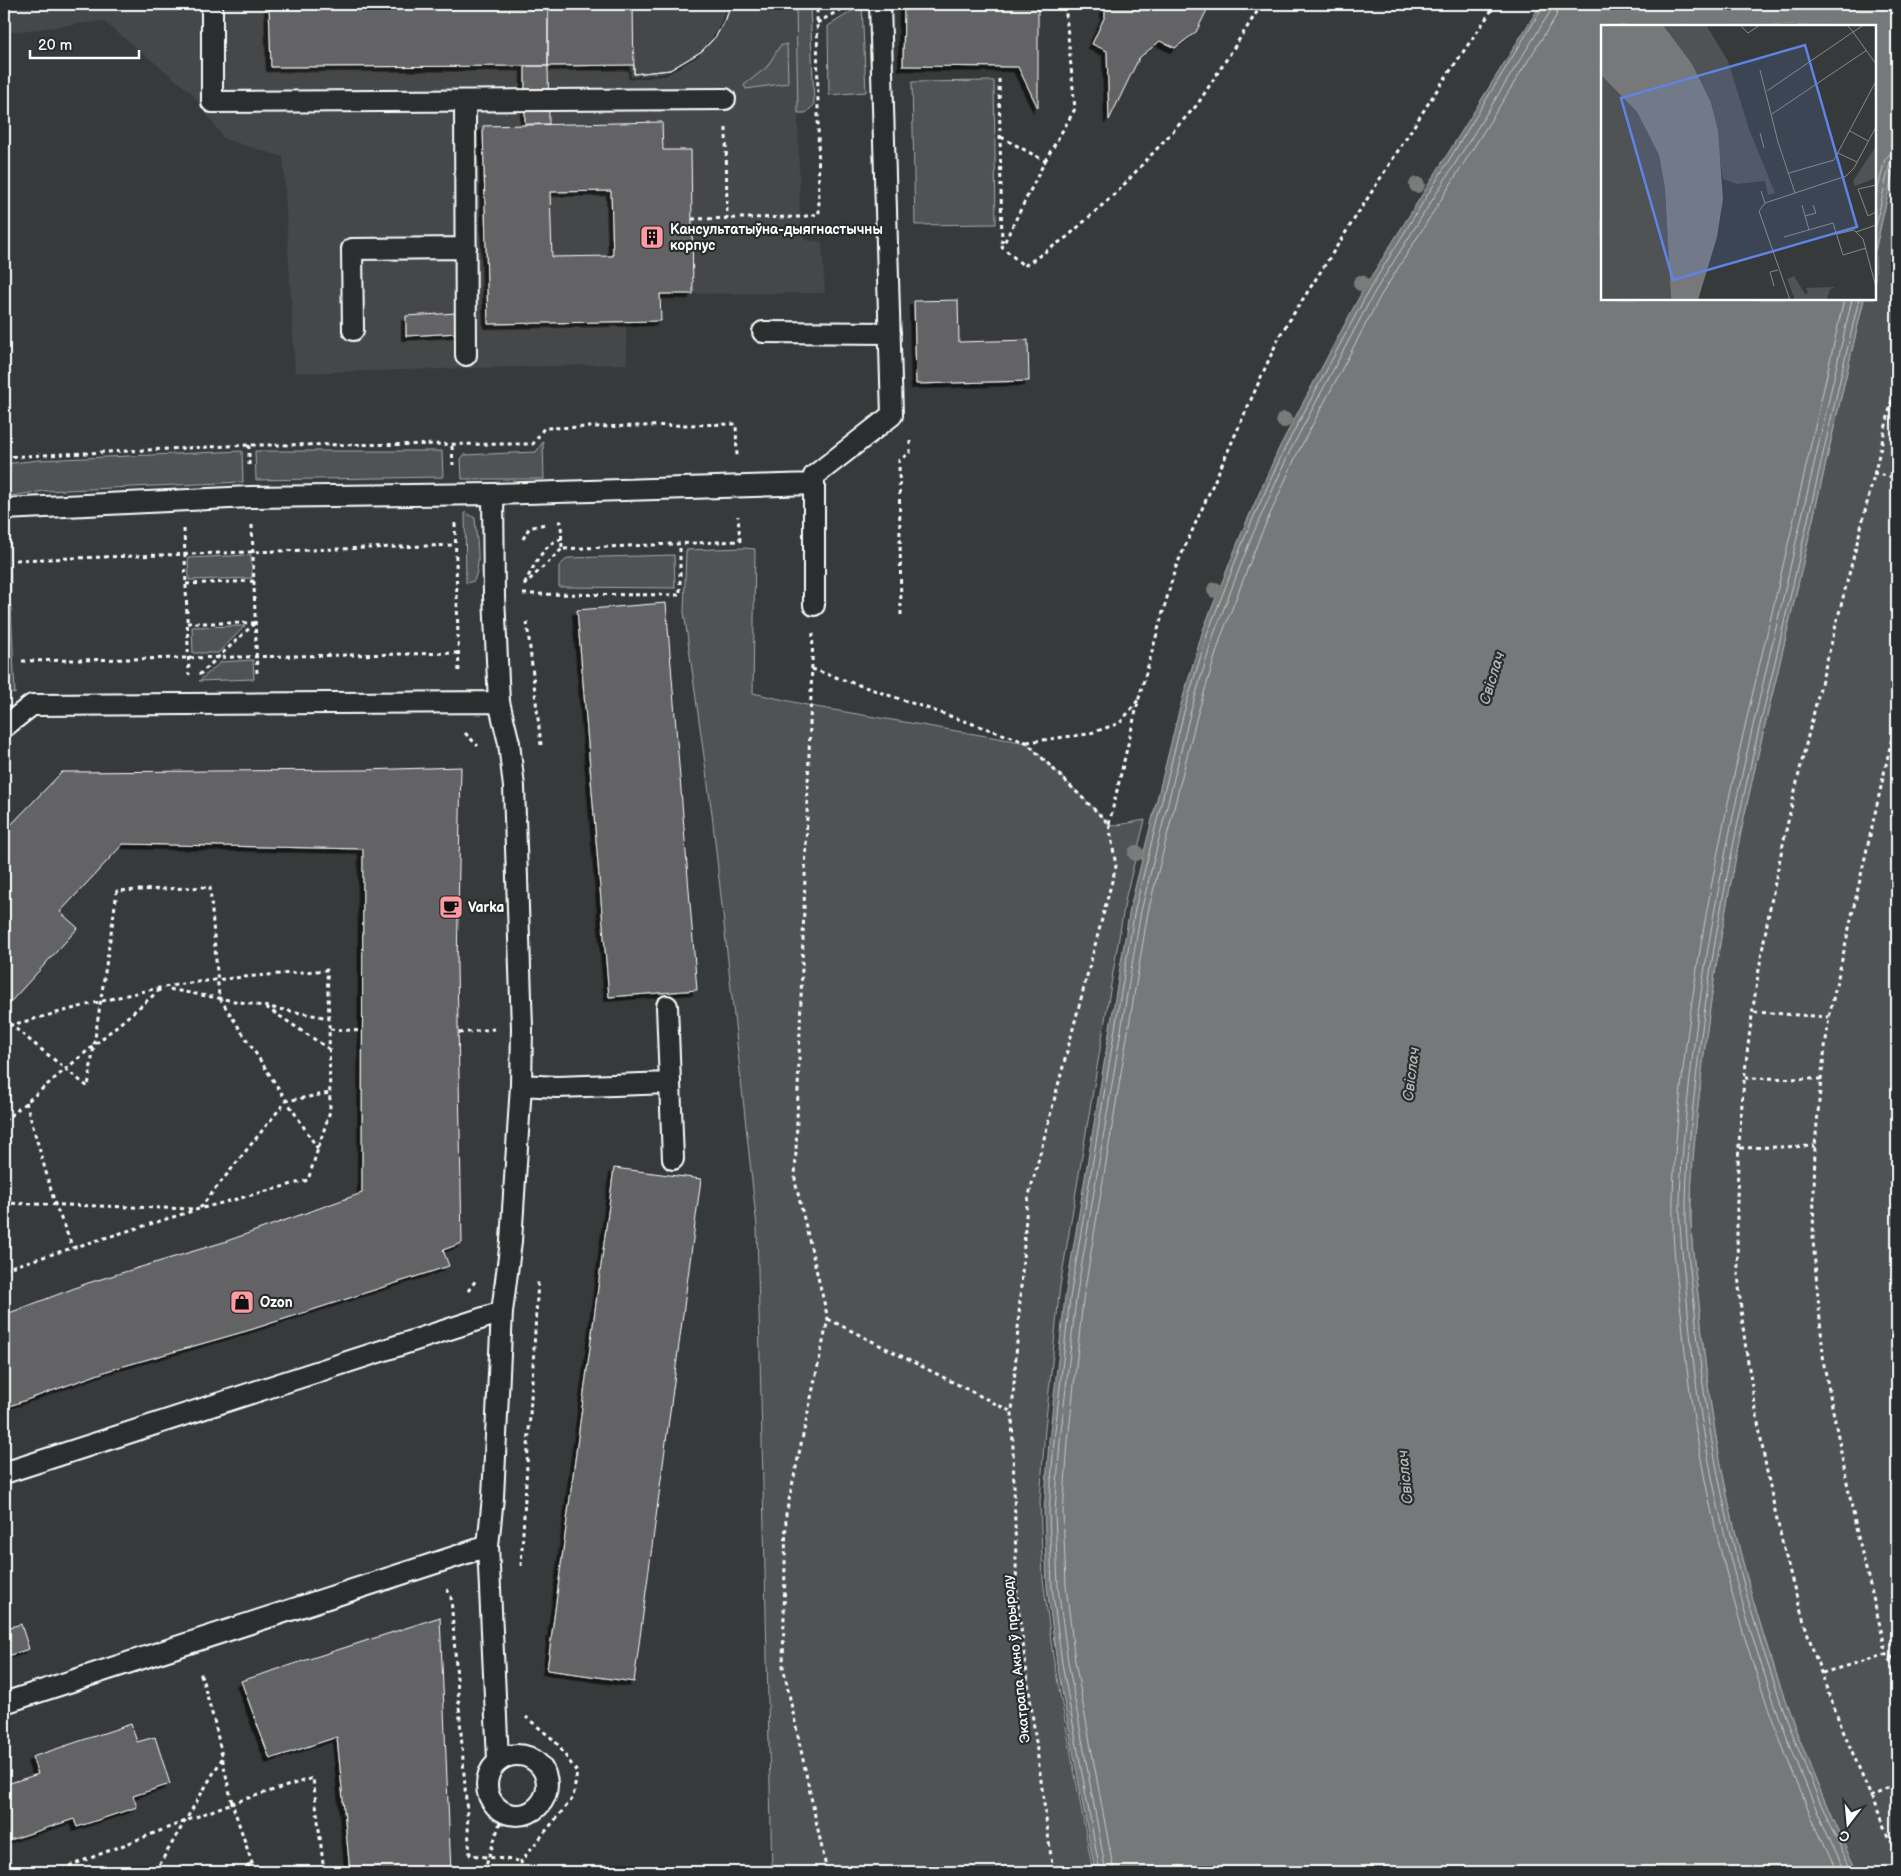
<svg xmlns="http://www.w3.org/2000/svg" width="1901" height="1876" viewBox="0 0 1901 1876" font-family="'Balsamiq Sans',sans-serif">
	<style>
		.built { fill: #444748 }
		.green { fill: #505354; stroke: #a8a9aa }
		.water { fill: #767879; stroke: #adaeaf }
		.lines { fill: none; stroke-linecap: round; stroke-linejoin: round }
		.shore { stroke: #c8c9c9; stroke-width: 1 }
		.building { fill: #636465; stroke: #fff; fill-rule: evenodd; filter: url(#shadow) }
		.lane-casing { stroke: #fff; stroke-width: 24 }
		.path { stroke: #fff; stroke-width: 3; stroke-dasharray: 4 4; stroke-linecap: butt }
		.lane { stroke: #2a2d2e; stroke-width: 20 }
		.tree { fill: #7a7c7c }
		.labels { text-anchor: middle; stroke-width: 4.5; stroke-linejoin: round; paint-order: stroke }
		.poi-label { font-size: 14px; font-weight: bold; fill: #fff; stroke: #2a2d2e; text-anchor: start }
		.street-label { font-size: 14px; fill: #fff; stroke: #2a2d2e }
		.water-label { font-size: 15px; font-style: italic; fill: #b4b5b5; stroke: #2a2d2e }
		.inset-road { fill: none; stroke: #878989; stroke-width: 1 }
		.view { fill: #6183e4; fill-opacity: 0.15; stroke: #6183e4; stroke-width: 2.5 }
		.inset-edge { fill: none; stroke: #fff; stroke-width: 2.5 }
	</style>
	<defs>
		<filter id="shadow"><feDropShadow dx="-4.5" dy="4.5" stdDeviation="0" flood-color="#0009"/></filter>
	</defs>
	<rect width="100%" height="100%" fill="#373a3b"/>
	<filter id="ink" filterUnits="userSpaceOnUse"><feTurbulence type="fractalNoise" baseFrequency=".02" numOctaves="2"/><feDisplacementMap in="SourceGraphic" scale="10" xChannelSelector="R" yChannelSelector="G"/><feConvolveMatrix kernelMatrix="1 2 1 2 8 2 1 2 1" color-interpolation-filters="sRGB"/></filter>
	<g filter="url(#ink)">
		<path class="built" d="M4,4h792l4,213 5,23 17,2 3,51 -164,1v27l-35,1 1,42 -332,9 -12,-216 -59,-18 -32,-46 -89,-72 -99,12z"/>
		<path class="green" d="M796,4h14l4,101 -8,8h-8z
			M862,5l4,87 -37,3 -1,-69z
			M787,44l1,39 -42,6 -2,-4 23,-18 13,-21z
			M994,81l2,143 -81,1 -3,-143z
			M1897,154v1718h-40c-85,-177 -140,-363 -157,-559 -3,-30 -8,-60 -9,-89 -1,-54 6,-109 12,-162 15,-130 42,-257 73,-383 30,-127 58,-254 88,-380h11v-48z
			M543,442l1,37h-82l-1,-20 3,-4 72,-3z
			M242,451l1,31 -199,9 -40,6v-33l35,-4z
			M255,451h187l1,26 -187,3z
			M465,512l10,6c1,20 7,44 -1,63l-8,2z
			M10,530l1,63 -7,1v-62z
			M744,548l11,1 -2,144 63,14 211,36 85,83 33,-6 -19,76 -66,390 -15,143 -5,72 3,78 10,77 40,216h-321l-15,-645 -45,-413 -28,-202 2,-62z
			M251,555l1,23 -63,2 -1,-22z
			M674,555l1,33 -116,-1v-21l9,-8z
			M4,605h7l4,89 -11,-3z
			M245,626l-27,27h-25l-1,-26z
			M253,660l1,19 -55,2 22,-19z"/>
		<path class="water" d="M1541,4h356v150l-22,97v-225h-273v273h262c-30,126 -58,253 -88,380 -31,126 -58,253 -73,383 -6,53 -13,108 -12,162 1,29 6,59 9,89 17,196 72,382 157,559h-762l-38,-208 -10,-76 -3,-76 5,-72 16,-143 65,-389 49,-197 24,-81 39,-98 38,-86 84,-158z"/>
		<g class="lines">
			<path class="shore" d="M1875,201l10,-42 5,-5 7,-2
				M1875,229l15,-66 7,-4
				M1100,1872l-38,-209 -10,-76 -3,-75 5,-72 16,-142 65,-389 49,-197 24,-80 38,-98 39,-86 84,-158 176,-286
				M1106,1872l-38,-210 -10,-75 -3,-75 5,-71 16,-142 65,-388 49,-197 24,-80 38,-98 38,-85 84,-158 176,-281 2,-8
				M1114,1872l-39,-211 -9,-75 -3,-74 5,-71 15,-141 65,-388 49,-196 24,-79 38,-98 38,-85 83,-157 176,-281 3,-12
				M1837,1872c-85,-176 -139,-365 -156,-560 -3,-29 -8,-59 -8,-89 -1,-53 5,-109 11,-162 16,-132 43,-261 74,-390 30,-124 58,-248 86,-372
				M1845,1872c-85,-176 -139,-365 -157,-560 -2,-29 -7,-59 -8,-89 -1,-53 6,-109 12,-162 15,-129 42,-256 72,-382 30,-127 59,-254 88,-380
				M1852,1872c-85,-176 -140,-364 -157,-560 -3,-29 -8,-59 -9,-89 -1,-53 6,-108 12,-162 15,-129 42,-256 73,-382 30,-127 58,-254 88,-380"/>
		</g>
		<path class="building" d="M269,4h279v62l-277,1z
			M548,4h183l-5,15 -10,17 -14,15 -32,19 -36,4v-9l-86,1z
			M633,4h98l-5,15 -10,17 -14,15 -32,19 -36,4z
			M904,4h134v104l-20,-41 -115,-1z
			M1105,4h105l-14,28 -21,16 -15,-7 -21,17 -30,62 -2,-69 -15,-7 13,-28z
			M525,66h23l1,58h-24z
			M662,122l1,28h28l2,144h-33l1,27 -173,3 -5,-198zM611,191l2,65 -61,1 -2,-65z
			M958,300l1,42 69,-2 1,41 -113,3 -2,-83z
			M457,313l1,20 -52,3v-20z
			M666,603l31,387 -88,7 -32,-387z
			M461,767l-4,199 5,277 -19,7 6,16 -199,64 -140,40 -106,38v-93l84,-32 136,-41 138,-49 1,-344 -240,-5 -63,68 18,16 -74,81v-124l4,-5 -4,-4v-44l58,-60 301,-2z
			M614,1168l87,11 -67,503 -87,-12z
			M440,1617l11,255h-101l-13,-135 -67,22 -29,-78z
			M21,1624l8,25 -25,8v-28z
			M131,1724l6,18 18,-5 15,47 -37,12 4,11 -60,20 -3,-8 -70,23v-57l34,-11 -6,-17z"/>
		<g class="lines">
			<g class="lane-casing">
				<path id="lane" d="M212,4v98l513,-3
					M465,101l1,254
					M353,330l-1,-81 114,-1
					M763,332l127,1
					M493,494l1,102 5,106 10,41 5,44 8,241 -1,57 -10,156 -9,71 -9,185 -5,49 10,214
					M4,509l246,-12 243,-3 321,-10
					M814,605v-129l78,-61 -12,-411
					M4,727l28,-22 467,-3
					M667,1006l6,153
					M521,1085l36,2 113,-4
					M4,1473l498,-161
					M4,1703l484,-157
					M487 1785a30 30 0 1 1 60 0a30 30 0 1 1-60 0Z"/>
			</g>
			<path class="path" d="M817,23l33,-19
				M999,79l3,167
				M726,128l1,90
				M1001,137l44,24 -43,86 22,19 43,-29 52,-47 78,-85 65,-101
				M1045,161l30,-52 -10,-105
				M692,219l108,-2 19,-3 -2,-210
				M1897,377c-64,290 -172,591 -159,891 2,46 9,91 17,136 12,75 28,151 51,224 24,77 57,152 91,226
				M249,445v24
				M452,446l1,19
				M4,457l245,-12 284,-1 11,-16 192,-4 1,33
				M1873,473l24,5
				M558,522h3l1,27 178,-8 -2,-25
				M455,523l4,152
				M252,525l5,149
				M184,529l5,146
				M523,539l6,-11 16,-4
				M562,539c-19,3 -30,32 -39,47l39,-37
				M16,560l439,-15
				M186,584l68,-3
				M523,594l157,1v-51
				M4,599l7,-1
				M901,615l-2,-155 11,-7v-14
				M527,622l14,123
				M187,623h68
				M813,633l-18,548 33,138 -42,195 -3,152 44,206
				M22,661l436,-8
				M812,669l214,73 83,82 7,42 -89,337 -15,209 5,186 36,274
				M199,675l56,-52
				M1897,716l-68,301 -8,62 -6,67 -2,94 11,125 33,168 30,121 10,23
				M465,733l13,13
				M1027,742l61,-8 32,-11 19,-24
				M1109,824l30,-126 36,-129 105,-234 155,-242 61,-89
				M266,1007l63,42
				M1754,1012l75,5
				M330,1029l33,2
				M4,1031l7,-6
				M459,1033l35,-4
				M1745,1078l76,1
				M26,1102l29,102 18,44
				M4,1121l158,-133
				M1740,1148l75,-2
				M318,1149l-99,-152 -9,-110 -93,4c-9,65 -20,130 -29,196l-77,-62c51,-13 102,-28 153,-38 53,-9 108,-12 163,-17l2,48
				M4,1203l191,6
				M200,1208l86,-107 44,-8
				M4,1269l195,-60 109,-29 22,-69 -1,-93 -161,-29
				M468,1291l8,-11
				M828,1319l184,93
				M521,1566l17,-285
				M447,1589l4,8 19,258 51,6
				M1822,1673l65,-19 10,7
				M1870,1797l27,-13
				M54,1872l178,-69 -17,-79 -15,-53
				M155,1872l68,-115
				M242,1872l11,-11
				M255,1872l-23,-69 81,-25 11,94
				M484,1872l19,-59
				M523,1872l-2,-11 52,-63 4,-26 -22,-31 -29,-24"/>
			<use href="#lane" class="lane"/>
		</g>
		<g class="tree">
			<circle cx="1417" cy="185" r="8"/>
			<circle cx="1361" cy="283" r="8"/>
			<circle cx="1284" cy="420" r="8"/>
			<circle cx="1215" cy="590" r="8"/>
			<circle cx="1136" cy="853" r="8"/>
		</g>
	</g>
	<defs>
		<g id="building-square" transform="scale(1.25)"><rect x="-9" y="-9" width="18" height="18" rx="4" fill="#ff9aa2" stroke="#2a2d2e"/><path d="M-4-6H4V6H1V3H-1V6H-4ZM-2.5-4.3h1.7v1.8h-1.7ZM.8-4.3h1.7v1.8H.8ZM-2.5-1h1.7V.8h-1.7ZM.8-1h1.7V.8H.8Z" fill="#111"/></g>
		<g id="cafe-square" transform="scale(1.25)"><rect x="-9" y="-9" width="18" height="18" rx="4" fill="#ff9aa2" stroke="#2a2d2e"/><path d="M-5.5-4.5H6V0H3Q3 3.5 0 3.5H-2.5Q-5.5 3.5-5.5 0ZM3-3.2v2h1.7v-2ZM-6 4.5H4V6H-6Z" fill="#111"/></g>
		<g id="shop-square" transform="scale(1.25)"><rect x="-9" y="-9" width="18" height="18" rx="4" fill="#ff9aa2" stroke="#2a2d2e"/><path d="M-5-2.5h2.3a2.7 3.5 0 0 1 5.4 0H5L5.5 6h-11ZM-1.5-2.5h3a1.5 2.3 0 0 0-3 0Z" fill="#111"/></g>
	</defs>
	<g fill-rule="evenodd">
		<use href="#building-square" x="652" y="237"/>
		<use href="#cafe-square" x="451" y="907"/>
		<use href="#shop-square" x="242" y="1302"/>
	</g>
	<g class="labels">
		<g class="poi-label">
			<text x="670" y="234">Кансультатыўна-дыягнастычны<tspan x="670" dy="16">корпус</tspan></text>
			<text x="468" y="912">Varka</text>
			<text x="260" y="1307">Ozon</text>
		</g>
		<g class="street-label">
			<text transform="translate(1016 1659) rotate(-96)" y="5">Экатрапа Акно ў прыроду</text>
		</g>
		<g class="water-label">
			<text transform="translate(1492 678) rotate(-73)" y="5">Свіслач</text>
			<text transform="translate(1411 1074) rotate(-83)" y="5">Свіслач</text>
			<text transform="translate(1405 1477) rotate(-96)" y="5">Свіслач</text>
		</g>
	</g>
	<g transform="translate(1601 25)">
		<rect width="275" height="275" fill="#373a3b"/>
		<path d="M62,0h43l22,36 21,68 26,64 -7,2 -3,-14 -28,3 -14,-5 -11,-76 -20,-38zM0,50l36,37 22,43 6,34 6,111h-70zM275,121v32l-21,8 -2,-5zM193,251l11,18 3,-1 -2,-5 29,-1 -5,2 -3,10 -32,1 -8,-21z" fill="#505354"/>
		<path d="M0,0h62l29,39 19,38 7,29 5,68 -6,38 -19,63h-27l-6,-111 -6,-34 -22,-43 -36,-37z" fill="#767879"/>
		<path class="inset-road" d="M139,0l8,8 12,-8M246,0l6,7 11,-7M159,45l18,72 17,51M166,66l86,-59 23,32M171,89l95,-64M249,106l18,10M159,108l4,15M237,128l19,9M188,148l45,-13 42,-79M275,160l-18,4 10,27 8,-4M160,166l4,12 -6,8 31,89M164,178l81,-27 8,-8 22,-41M201,180l7,25M204,191l11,-3 -3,-8M255,207l20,-7M236,209l17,-4 9,9 13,48M183,212l49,-14 10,32 23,-7M173,261l-4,-14 8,-2"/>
		<path class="view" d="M204,20l52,182 -184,53 -52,-182z"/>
		<rect width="275" height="275" class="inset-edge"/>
	</g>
	<rect width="1901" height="1876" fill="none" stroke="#2a2d2e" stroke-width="20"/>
	<rect x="10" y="10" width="1881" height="1856" fill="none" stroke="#fff" stroke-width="2" filter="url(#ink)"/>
	<g transform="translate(1848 1824) rotate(196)" stroke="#2a2d2e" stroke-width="4" paint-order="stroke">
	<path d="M0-4L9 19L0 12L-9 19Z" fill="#ffffff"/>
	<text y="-8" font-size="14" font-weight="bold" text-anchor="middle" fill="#ffffff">С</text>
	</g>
	<path d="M30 50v8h109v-8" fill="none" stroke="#ffffff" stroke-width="2.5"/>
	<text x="38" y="50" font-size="15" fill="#ffffff" stroke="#2a2d2e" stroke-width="4" paint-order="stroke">20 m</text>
</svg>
